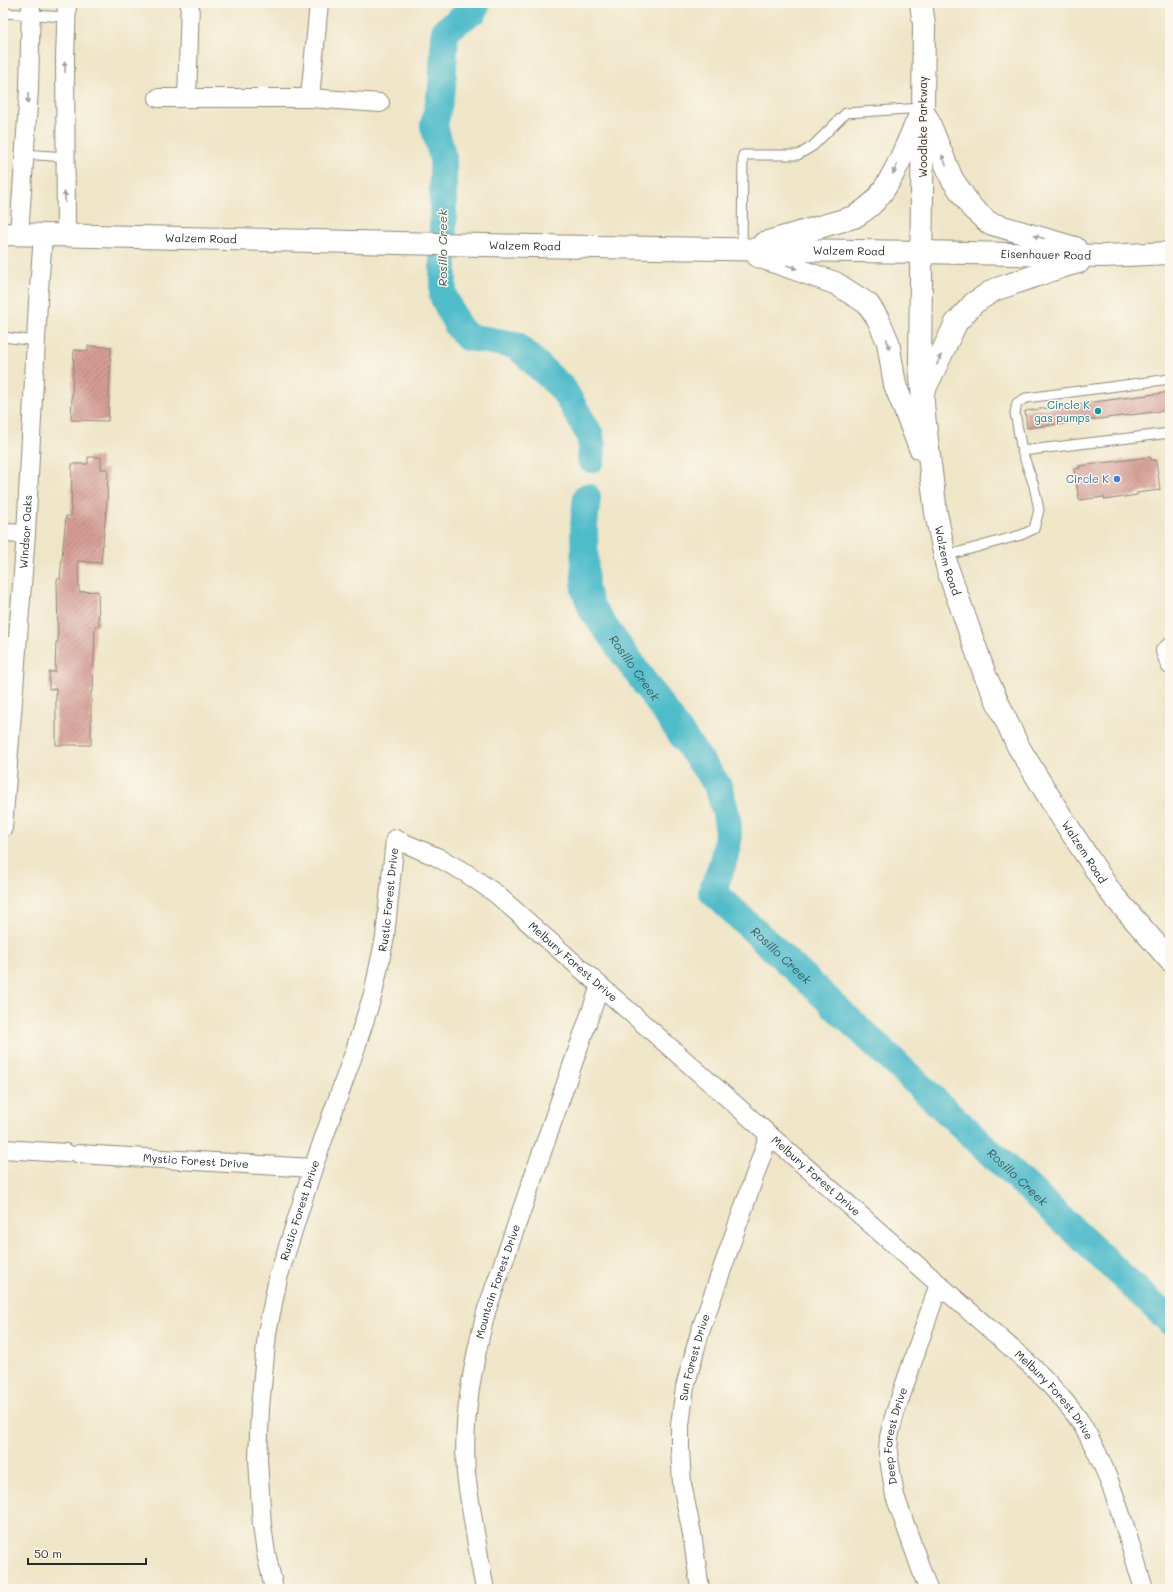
<svg xmlns="http://www.w3.org/2000/svg" width="1173" height="1592" viewBox="0 0 1173 1592" font-family="Mali,sans-serif">
	<style>
		.lines { fill: none; stroke-linecap: round; stroke-linejoin: round }
		.river { stroke: #4fbcca; stroke-width: 28 }
		.building { fill: url(#building-hatch) }
		.lane-casing { stroke: #8d8879; stroke-width: 11 }
		.street-casing { stroke: #8d8879; stroke-width: 20 }
		.secondary-casing { stroke: #8d8879; stroke-width: 24 }
		.lane { stroke: #fff; stroke-width: 9 }
		.street { stroke: #fff; stroke-width: 18 }
		.secondary { stroke: #fff; stroke-width: 22 }
		.oneway { fill: #a0a0a0 }
		.culture-dot { fill: #0f9aa8; stroke: #fbf7ec; stroke-width: 1.5 }
		.shop-dot { fill: #3f7fe0; stroke: #fbf7ec; stroke-width: 1.5 }
		.labels { text-anchor: middle; stroke-width: 3; stroke-linejoin: round; paint-order: stroke }
		.street-label { font-size: 11px; fill: #2b2b2b; stroke: #fbf7ec }
		.culture-label { font-size: 11px; fill: #0d838f; stroke: #fbf7ec; text-anchor: end }
		.shop-label { font-size: 11px; fill: #366cbe; stroke: #fbf7ec; text-anchor: end }
		.water-label { font-size: 12px; font-style: italic; fill: #385e63; stroke: #fbf7ec }
	</style>
	<defs>
		<pattern id="building-hatch" width="6" height="6" patternUnits="userSpaceOnUse"><rect width="6" height="6" fill="#d59d94"/><path d="M-1 1l2-2M0 6l6-6M5 7l2-2" fill="none" stroke="#ad8079"/></pattern>
	</defs>
	<rect width="100%" height="100%" fill="#fbf7ec"/>
	<filter id="ink" filterUnits="userSpaceOnUse"><feTurbulence type="fractalNoise" baseFrequency=".025" numOctaves="2"/><feDisplacementMap in="SourceGraphic" scale="8" xChannelSelector="R" yChannelSelector="G"/><feConvolveMatrix kernelMatrix="1 2 1 2 8 2 1 2 1" color-interpolation-filters="sRGB"/></filter>
	<filter id="wash" filterUnits="userSpaceOnUse"><feTurbulence type="fractalNoise" baseFrequency=".012" numOctaves="4" result="noise"/><feDisplacementMap in="SourceGraphic" scale="16" xChannelSelector="R" yChannelSelector="G"/><feGaussianBlur stdDeviation="0.9" result="paint"/><feColorMatrix in="noise" values="0 0 0 0 0 0 0 0 0 0 0 0 0 0 0 0 0 1.4 0 .05"/><feComposite in="paint" operator="in"/></filter>
	<g filter="url(#wash)">
		<rect width="100%" height="100%" fill="#efe5c7"/>
		<g class="lines">
			<g class="river">
				<path d="M477,3l-3,8 -9,5 -20,15 -3,57 -8,38 9,32v138l14,29 10,12 49,8 47,44 27,46 2,12 -1,12"/>
				<path id="s1" d="M587,497l-3,28 1,65 7,19 126,177c3,11 7,22 9,33 4,22 -6,52 -15,72l458,430"/>
			</g>
		</g>
		<g id="blocks">
			<path class="building" d="M88,346l23,1 -3,74 -37,-1 3,-70 14,1z
				M1170,392v18l-143,18 -2,-17z
				M88,457h13v12h7l-1,33 -6,61 -23,-2 1,31 19,-1 1,35h-4l-2,65h-2v54h-35v-56h-7v-17h6l1,-30h2l-1,-63h3l6,-63h5l1,-52h16z
				M1150,457l1,3h5l4,30 -23,3v2l-32,5 -1,-3 -25,3 -5,-31 6,-1 -1,-2z"/>
		</g>
	</g>
	<g filter="url(#ink)">
		<use href="#blocks" fill-opacity="0" stroke="#8d8879" stroke-width="1"/>
		<g class="lines">
			<g class="lane-casing">
				<path id="lane" d="M3,13l63,4
					M24,154l41,3
					M742,249l1,-94h55l15,-9 33,-33 76,-5
					M3,337l33,4
					M1022,451l148,-18
					M945,556l76,-21 13,-6 5,-19 -5,-24 -12,-35 -7,-38 2,-10 9,-5 144,-19"/>
			</g>
			<g class="street-casing">
				<g id="street">
					<path d="M319,3l-9,95 70,5"/>
					<path d="M158,98h152"/>
					<path d="M187,98l3,-95"/>
					<path d="M19,235l10,-146 2,-86"/>
					<path d="M66,236l-1,-179 2,-54"/>
					<path d="M3,533l23,1"/>
					<path d="M1170,647l-5,4 5,14"/>
					<path id="s2" d="M3,828l23,-294 12,-232 5,-66"/>
					<path d="M3,1149l63,4"/>
					<path id="s3" d="M79,1154l234,14"/>
					<path id="s4" d="M274,1589l-8,-36 -4,-27 -4,-68 2,-50 7,-75 11,-55 35,-110 42,-118 18,-56 12,-57 10,-98 42,18 29,16 29,20 540,476c16,17 33,34 46,54 31,50 45,110 63,166"/>
					<path id="s5" d="M485,1589c-5,-25 -9,-50 -13,-75 -2,-14 -5,-28 -6,-42 -4,-53 7,-109 20,-160l114,-326"/>
					<path id="s6" d="M700,1589l-8,-55 -10,-50 -2,-36v-23l5,-38 15,-55 69,-197"/>
					<path id="s7" d="M928,1589l-33,-93 -7,-43 1,-16 6,-24 44,-129"/>
				</g>
			</g>
			<g class="secondary-casing">
				<g id="secondary">
					<path id="s8" d="M921,3l3,22 -4,338 4,52 12,98 11,54 38,108 33,71 39,64 54,83 59,67"/>
					<path d="M927,118l25,61 20,29 17,15 86,25"/>
					<path id="s9" d="M3,234l528,12 391,6 181,4 67,-3"/>
					<path d="M764,243l90,-26c7,-4 14,-9 20,-15 19,-20 34,-61 46,-87"/>
					<path d="M758,256l77,27 33,21 10,15 10,23 7,43 25,63"/>
					<path d="M923,393l33,-70 18,-20 20,-13 67,-23 18,-5"/>
				</g>
			</g>
			<use href="#lane" class="lane"/>
			<use href="#street" class="street"/>
			<use href="#secondary" class="secondary"/>
		</g>
		<defs><path id="oneway-solid" d="M-6-.8H1V-3.2L6.5 0L1 3.2V.8H-6Z"/></defs>
		<g class="oneway">
			<use href="#oneway-solid" transform="translate(65 67) rotate(-90)"/>
			<use href="#oneway-solid" transform="translate(28 98) rotate(94)"/>
			<use href="#oneway-solid" transform="translate(944 160) rotate(-112)"/>
			<use href="#oneway-solid" transform="translate(895 169) rotate(115)"/>
			<use href="#oneway-solid" transform="translate(65 197) rotate(-92)"/>
			<use href="#oneway-solid" transform="translate(1039 237) rotate(-164)"/>
			<use href="#oneway-solid" transform="translate(792 267) rotate(19)"/>
			<use href="#oneway-solid" transform="translate(888 344) rotate(76)"/>
			<use href="#oneway-solid" transform="translate(939 360) rotate(-65)"/>
		</g>
	</g>
	<circle class="culture-dot" cx="1098" cy="411" r="4"/>
	<circle class="shop-dot" cx="1117" cy="479" r="4"/>
	<g class="labels">
		<g class="street-label">
			<text transform="translate(923 127) rotate(-90)" y="4">Woodlake Parkway</text>
			<text dy="4" stroke="none"><textPath href="#s9" startOffset="198">Walzem Road</textPath></text>
			<text dy="4" stroke="none"><textPath href="#s9" startOffset="522">Walzem Road</textPath></text>
			<text dy="4" stroke="none"><textPath href="#s9" startOffset="846">Walzem Road</textPath></text>
			<text dy="4" stroke="none"><textPath href="#s9" startOffset="1043">Eisenhauer Road</textPath></text>
			<text dy="4" stroke="none"><textPath href="#s2" startOffset="297">Windsor Oaks</textPath></text>
			<text dy="4" stroke="none"><textPath href="#s8" startOffset="560">Walzem Road</textPath></text>
			<text dy="4" stroke="none"><textPath href="#s8" startOffset="884">Walzem Road</textPath></text>
			<text dy="4" stroke="none"><textPath href="#s4" startOffset="709">Rustic Forest Drive</textPath></text>
			<text dy="4" stroke="none"><textPath href="#s4" startOffset="988">Melbury Forest Drive</textPath></text>
			<text dy="4" stroke="none"><textPath href="#s3" startOffset="117">Mystic Forest Drive</textPath></text>
			<text dy="4" stroke="none"><textPath href="#s4" startOffset="1312">Melbury Forest Drive</textPath></text>
			<text dy="4" stroke="none"><textPath href="#s4" startOffset="385">Rustic Forest Drive</textPath></text>
			<text dy="4" stroke="none"><textPath href="#s5" startOffset="313">Mountain Forest Drive</textPath></text>
			<text dy="4" stroke="none"><textPath href="#s6" startOffset="235">Sun Forest Drive</textPath></text>
			<text dy="4" stroke="none"><textPath href="#s4" startOffset="1636">Melbury Forest Drive</textPath></text>
			<text dy="4" stroke="none"><textPath href="#s7" startOffset="160">Deep Forest Drive</textPath></text>
		</g>
		<g class="culture-label">
			<text x="1090" y="409">Circle K<tspan x="1090" dy="13">gas pumps</tspan></text>
		</g>
		<g class="shop-label">
			<text x="1109" y="483">Circle K</text>
		</g>
		<g class="water-label">
			<text transform="translate(443 248) rotate(-90)" y="4">Rosillo Creek</text>
			<text dy="4" stroke="none"><textPath href="#s1" startOffset="186">Rosillo Creek</textPath></text>
			<text dy="4" stroke="none"><textPath href="#s1" startOffset="534">Rosillo Creek</textPath></text>
			<text dy="4" stroke="none"><textPath href="#s1" startOffset="858">Rosillo Creek</textPath></text>
		</g>
	</g>
	<rect width="1173" height="1592" fill="none" stroke="#fbf7ec" stroke-width="16"/>
	<path d="M28 1558v6h118v-6" fill="none" stroke="#2b2b2b" stroke-width="2"/>
	<text x="34" y="1558" font-size="12" fill="#2b2b2b" stroke="#fbf7ec" stroke-width="3" paint-order="stroke">50 m</text>
</svg>
